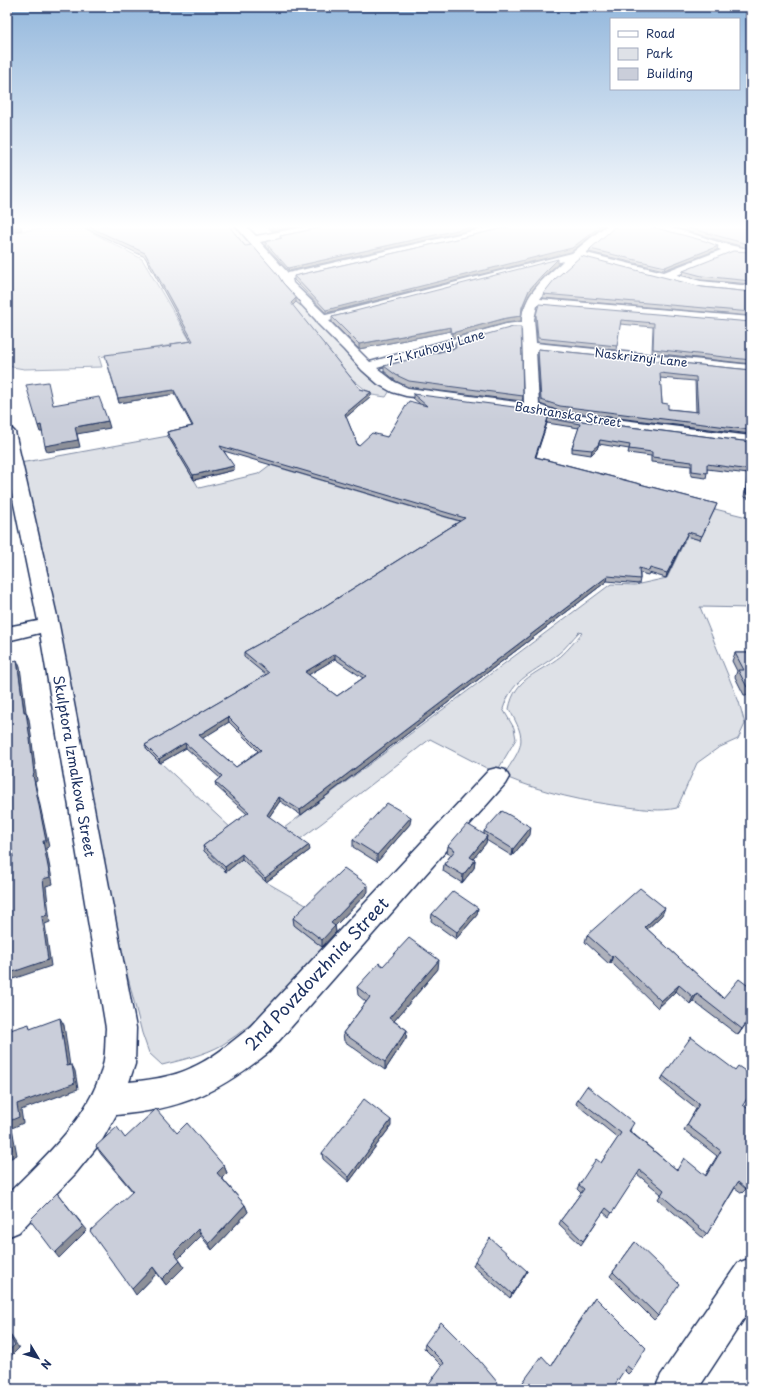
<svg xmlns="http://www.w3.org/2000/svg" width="758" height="1396" viewBox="0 0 758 1396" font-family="'Playpen Sans',sans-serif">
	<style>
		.built { fill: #eff0f4 }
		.green { fill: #dee1e7; stroke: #7c88a2 }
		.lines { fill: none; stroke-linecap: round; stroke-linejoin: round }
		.minor-casing { stroke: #1b2f5e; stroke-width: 3 }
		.minor { fill: #fff; fill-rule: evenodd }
		.wall { fill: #aeb1bb; stroke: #1b2f5e; fill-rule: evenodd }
		.shaded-wall { fill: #8d9099; stroke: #1b2f5e }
		.building { fill: #caceda; stroke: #1b2f5e; fill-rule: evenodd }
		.labels { text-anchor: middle; stroke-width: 3; stroke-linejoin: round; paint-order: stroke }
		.far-street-label { font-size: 12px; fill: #1b2f5e; stroke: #fff }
		.street-label { font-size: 14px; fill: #1b2f5e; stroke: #fff }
		.near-street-label { font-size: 17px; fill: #1b2f5e; stroke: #fff }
	</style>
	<rect width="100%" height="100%" fill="#fff"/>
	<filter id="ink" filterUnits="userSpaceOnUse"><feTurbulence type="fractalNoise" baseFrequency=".025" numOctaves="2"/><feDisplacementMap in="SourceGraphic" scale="8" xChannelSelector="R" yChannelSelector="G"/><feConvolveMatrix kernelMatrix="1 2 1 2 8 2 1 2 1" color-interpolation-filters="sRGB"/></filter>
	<g filter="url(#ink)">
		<path class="built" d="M7,225h63l-63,8z"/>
		<path class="green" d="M70,225h8l64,34 49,83 -92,15 3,10 -78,2 -17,-3v-133z
			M227,225h10l41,50 113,114 -5,8 -14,-2 -25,-20z
			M168,436l31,52 59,-14 12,-9 195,58 -220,134 25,21 -123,72 85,79 -7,43 386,-288 24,1 32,-7 20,-42 13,4 15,-31 36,9v90l-51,-1 39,95 6,22 -7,15 -20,9 -21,15 -20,45c-17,4 -32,1 -49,-1 -43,-5 -84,-14 -125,-31 20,-31 25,-34 6,-67 6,-32 29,-35 52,-53 7,-6 14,-15 21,-23l-3,-1c-7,7 -13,16 -21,22 -24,19 -45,23 -55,55l11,19 2,11 -20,34 -66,-34 -108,84 -67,49 11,10 45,26 -17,17 32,25c-32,32 -65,71 -104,95 -18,10 -40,15 -60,20l-13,-12 -7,-20 -25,-99 -97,-471z"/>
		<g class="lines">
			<g class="minor-casing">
				<path id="minor" d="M235,225h10l11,11 59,-11h20l-1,2 -4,1 -70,14 28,31 211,-48h18l-5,3 -220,51 1,4 33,32 246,-62 35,-28h11l-32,28 78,19 57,-22 -16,-7 -60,-16 -1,-2c38,0 70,20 107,24v6l-19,-2 -55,22 24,6 50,5v8l-50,-5 -121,-31 -28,25 -12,16 211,18v8l-214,-19 -3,13 2,24 215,22v8l-215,-22 3,54 20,7 192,24v10l-194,-25 -27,-9 -124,-16 -14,-4 -14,-8 -16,-14 -18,-20 -26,-26 -2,-4 -32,-34 -4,-8zM563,261c-17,16 -42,35 -41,61l-16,2 -136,38 -41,-41zM522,330l2,73 -116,-15 -13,-6 -18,-14 135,-37z
					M7,427l5,2 3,3 44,193 77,403 -1,36 -6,18c20,-2 44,-5 62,-14 21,-9 38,-24 56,-38l242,-260 8,-2 8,2 4,7 -4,7 -236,268c-52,41 -86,57 -153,63l-15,27 -26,32 -56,58 -12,5v-42c37,-38 83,-77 96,-130 3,-12 2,-25 3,-37l-66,-395 -33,8v-14l31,-6 -31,-151z
					M751,1258v50l-53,81h-43l6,-14 77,-112z"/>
			</g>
			<use href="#minor" class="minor"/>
		</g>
		<path class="wall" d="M79,225h149l17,21 38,37 17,19 1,4 -5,-4 -4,4 68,83 11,3v4l-25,21 12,29 29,-9 33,-33 -7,-6v-4l144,24 194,24v57l-7,-2 4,-23 -41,-5v4l-1,5 -15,-2v-10l-40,-4v-6l-23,-3 1,-4 -30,-5 -2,5 -6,6 -19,-3v-4l7,-20 -32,-5 -11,34 181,47 -2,4 -15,32 -14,-4 -20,42 -17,-5 -1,2 -8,-2v6l-1,5 -32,-3 -306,234 -21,-14 -11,16 41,33 -44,32 -24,-23 -16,13 -22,-21 -1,-5 44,-32 -31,-28 -1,-4 5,-4 -34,-30 -26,15 -13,-13 -2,-5 121,-70 -22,-18v-5l62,-34 154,-97 -236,-70 10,19 -40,10 -26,-44 -1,-4 25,-6 -17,-32 -56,9 -13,-44 66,-13 -1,-2 20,-3 -46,-84zM335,659l28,19 -26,18 -29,-21zM229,722l29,29 -22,16 -34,-29z
			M265,225h41l-34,6z
			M334,225h159l-204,46 -24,-26v-3l15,-3v-3z
			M515,225h90l-34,27 -245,61 -32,-33v-4l219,-50z
			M653,225h98v24l-79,-22z
			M590,249l127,1 -53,20 -75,-18z
			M751,252v32l-50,-4 -19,-5 1,-4z
			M558,264l-17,15 -12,16 -7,17 -1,9 -15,2 -54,15 -1,-7 -92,18 -27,-27v-5z
			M702,287l49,5v24l-208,-18v-4z
			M536,315l215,7v42l-99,-11 1,-26 -33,-3 -4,26 -79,-8 -1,-23z
			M455,343l68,53 -1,5 -114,-14 -12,-6 -12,-10v-5l70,-17z
			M538,349l213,21v64l-192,-23 -19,-7 -2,-51zM660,378l35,3 1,31 -28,-3 -6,-6z
			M735,653h16v42h-7l-9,-18 2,-6 -5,-10z
			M410,824l-33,38 -24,-15v-7z
			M484,831l46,4 -18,21 -26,-16v3l-13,16 2,1 -1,8 -12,15 -19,-12 1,-7 7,-9 -4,-2 1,-7 36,-12z
			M368,892l-33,34 1,6 -14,15 -28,-22 -1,-7z
			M432,914l45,1 -21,24 -25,-18z
			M662,915l-15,14 76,69 28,-10v29l-13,18 -45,-34 -3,3 -14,-13 -18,17 -47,-46 -2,2 -24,-22 2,-7z
			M383,966l55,3 -44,52 13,9 -1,8 -21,32 -41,-29 -1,-8 23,-31 -8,-7 -1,-8z
			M663,1076l80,29 3,84 -4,4 -7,-5 -28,46 -4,4 -45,-39 3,-5 -24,-20 -28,43 -6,-5 -22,33 -22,-21 2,-4 20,-27 -4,-4 2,-4 22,-22 17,-25 -42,-34 2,-5 53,29 -1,3 47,39 28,6 12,-20 -33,-26 12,-21 -35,-28z
			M391,1126l-42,56 -26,-23 -1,-6z
			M177,1133l47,33 3,7 -5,5 23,27 3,7 -36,38 -11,-14 -23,22 6,9 -18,18 -9,-12 -21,22 -4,-104 -31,-37 -5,-8 29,-8z
			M635,1242l23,74 -4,4 -44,-44z
			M475,1261l52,10 -2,4 -15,23 -37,-32z
			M595,1297l37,73 -4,4 -4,-4 -106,19 33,-23 28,-43 -1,-1z
			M425,1344l78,45 -61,-23 -18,-18z"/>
		<path class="shaded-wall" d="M272,225h34l-34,6z
			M479,225h14l-204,46 -1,-3z
			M602,225h3l-34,27 -245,61v-3z
			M21,227l1,3 -15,2v-4z
			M718,246l-1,4 -53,20 1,-3z
			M558,259v5l-17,15 -12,16 -8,17 1,-5 7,-17 13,-15z
			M296,298v4l-5,5v-4z
			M521,316v5l-15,2 -54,15v-5l54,-15z
			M451,327v4l-92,18v-5z
			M174,390l1,4 -56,9 -1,-5z
			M371,392v4l-26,22v-4z
			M548,418l-1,5 -13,38 1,-4z
			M108,421l2,7 -33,6 3,13 -33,5 -2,-6 30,-19z
			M41,425l2,7h-3l-2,-6z
			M600,440l-3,9 -6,6 1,-5z
			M234,466v4l-40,10 -1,-5z
			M688,532l-2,4 -20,42 1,-5z
			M608,576l-1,5 -306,234 -1,-5z
			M335,654v5l-30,18v-5z
			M17,660l3,7 7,52 -3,-7z
			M26,712l3,7 8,62 -2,1 14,65 -3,1 7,36 -7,2 4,36 -5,2 6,42 -44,15v-7l35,-57 1,-38v-38l-10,-66z
			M228,717l1,5 -29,18 -1,-5z
			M185,743l1,5 -26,15 -1,-4z
			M279,797l1,4 -13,19v-5z
			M411,817l-1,7 -33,38v-7z
			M531,827l-1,8 -18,21 1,-7z
			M487,836l-1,7 -17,21 1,-7z
			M309,845l1,5 -44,32 -1,-4z
			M242,854v5l-16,13 -1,-5z
			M475,860l-1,8 -12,15 1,-8z
			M368,885v7l-33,34 1,6 -14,15v-7l9,-17z
			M478,908l-1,7 -21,24 1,-7z
			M665,908l-3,7 -20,19 3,-7z
			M613,955l-2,7 -2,2 3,-7z
			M439,960l-1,9 -49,58v-9z
			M679,985l-3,6 -18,17 3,-7z
			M697,994l-4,7 -3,3 3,-7z
			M751,1016v1l-13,18 4,-6z
			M60,1018l4,7 7,48 -4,-7z
			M407,1030l-1,8 -21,32v-8z
			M72,1065l3,6 3,18 -57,21 2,13 -11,5 5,27 -10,5v-38l10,-18z
			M391,1120v6l-42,56v-5z
			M224,1166l3,7 -7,7 -3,-7z
			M57,1193l30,37 -28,28 -4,-5z
			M245,1205l3,7 -36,38 -3,-6z
			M198,1229l3,7 -23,23 -4,-6z
			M180,1261l4,6 -18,18 -4,-6z
			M153,1267l4,6 -21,22 -4,-6z
			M527,1271l-2,4 -15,23 2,-4z
			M7,1330l12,18 -12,12z
			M7,1378l7,11h-7z"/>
		<path class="building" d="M7,225h14v2l-14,1z
			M85,225h143l17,21 7,-1 26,30 5,8 17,19 -4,-4 -5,5 69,86 11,3 -26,22 13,32 14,-13 15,4 22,-36 18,5 -14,-12 117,15 27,9 194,24v52l-5,-1 4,-23 -43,-6v9l-15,-2v-9l-40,-5v-5l-23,-3 1,-4 -30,-5 -2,5 -6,5 -20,-2 8,-24 -32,-6 -13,39 182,47 -15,32 -14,-4 -21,41 -17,-5 -1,3 -10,-3 1,11 -32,-3 -308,234 -21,-13 -12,18 42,30 -44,33 -23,-24 -17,13 -22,-21 46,-34 -34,-30 7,-6 -37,-33 -26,16 -14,-14 124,-72 -25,-21 62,-34 159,-100 -245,-72 14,20 -41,9 -26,-43 26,-6 -19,-36 -56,8 -13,-43 67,-9 -1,-2 22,-3 -48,-88zM335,654l31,22 -29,20 -32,-24zM228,717l33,33 -25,17 -37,-32z
			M334,225h145l-191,43 -23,-26 17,-4 -2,-2z
			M515,225h87l-30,23 -246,62 -32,-34 219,-50z
			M617,225h28l60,16 13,5 -53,21 -75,-18z
			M678,225h73v20z
			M733,251l18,1v29l-49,-5 -19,-5z
			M581,256l121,31 49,5v20l-208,-18 11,-14z
			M558,259l-16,16 -13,15 -7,17 -1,9 -15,2 -54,15 -1,-6 -92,17 -27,-27z
			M539,304l212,18v38l-98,-11 1,-26 -33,-3 -4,26 -79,-8 -2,-23z
			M513,327h8l2,69 -114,-15 -13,-6 -12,-9 72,-18 -1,-5z
			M538,349l213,21v60l-191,-24 -19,-6zM660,373l36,4 2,35 -30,-3v-5l-6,-1z
			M48,382l5,23 46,-8 9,24 -33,6 3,13 -33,6 -4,-21 -3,1 -12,-41z
			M735,653h16v34h-4l-9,-17h6z
			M17,660l7,52h2l4,27 4,35 -1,1 13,66h-3l7,36 -7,2 4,36 -5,2 6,43 -41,14v-103l1,-1 -1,-12 6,-1 -6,-31v-163z
			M387,803l24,14 -34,38 -24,-15z
			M502,811l29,16 -18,22 -29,-18z
			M467,824l20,12 -17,21 5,3 -12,15 -19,-11 11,-14 -7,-4z
			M344,868l24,17 -37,38 4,3 -13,14 -29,-22z
			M640,888l25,20 -20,19 78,71 16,-19 12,9v28l-9,13 -45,-35 -4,3 -14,-12 -18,16 -48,-46 -1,2 -25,-22z
			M453,891l25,17 -21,24 -25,-18z
			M409,938l30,22 -50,58 18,12 -22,32 -42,-29 27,-36 -13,-10 22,-24 4,3z
			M60,1018l7,48 5,-1 3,18 -58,21 2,13 -12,5 5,28 -5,2v-63l4,-2 -4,-41v-15l22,-7 1,5z
			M691,1037l44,33 3,-4 13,9v17l-8,13 8,6v69l-5,9 -8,-7 -31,52 -46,-39 3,-5 -24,-20 -28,43 -6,-5 -23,33 -22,-21 23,-31 -5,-4 17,-26 5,4 20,-30 -43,-34 9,-13 47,37 -5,8 48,39 7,-12 22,18 15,-25 -34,-26 12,-21 -36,-28z
			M364,1099l27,21 -42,57 -27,-24z
			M156,1109l21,24 10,-10 37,43 -7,7 28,32 -36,39 -11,-15 -24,24 6,8 -18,18 -9,-12 -21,22 -42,-58 43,-40 -37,-45 21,-19 8,11z
			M57,1193l26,33 -28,27 -25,-33z
			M490,1238l37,33 -15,23 -37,-33z
			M635,1242l44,42 -21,32 -45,-44z
			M595,1297l51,51 -14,22 -5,-4 -15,23h-94l24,-33 9,10 31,-47 -1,-1z
			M441,1322l36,36 26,31h-78l19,-26 -19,-19z
			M7,1333l8,12 -8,7z
			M7,1383l2,3 -2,2z"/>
	</g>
	<linearGradient id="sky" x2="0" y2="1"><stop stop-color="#93b7dc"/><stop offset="0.54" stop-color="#fff"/><stop offset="1" stop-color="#fff" stop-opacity="0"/></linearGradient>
	<rect width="758" height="420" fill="url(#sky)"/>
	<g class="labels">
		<g class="far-street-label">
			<text transform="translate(436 348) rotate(-16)" y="4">7-i Kruhovyi Lane</text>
			<text transform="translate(641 358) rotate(6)" y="4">Naskriznyi Lane</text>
			<text transform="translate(568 415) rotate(9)" y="4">Bashtanska Street</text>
		</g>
		<g class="street-label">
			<text transform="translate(74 766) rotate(80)" y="5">Skulptora Izmalkova Street</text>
		</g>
		<g class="near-street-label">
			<text transform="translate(317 974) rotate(-47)" y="6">2nd Povzdovzhnia Street</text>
		</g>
	</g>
	<rect width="758" height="1396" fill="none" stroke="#fff" stroke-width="24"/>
	<rect x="12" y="12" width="734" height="1372" fill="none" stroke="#1b2f5e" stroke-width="1.5" filter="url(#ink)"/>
	<rect x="610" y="18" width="130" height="72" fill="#ffffff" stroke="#a4acbf"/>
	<rect x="618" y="31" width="20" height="6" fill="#ffffff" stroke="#a4acbf"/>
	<text x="646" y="38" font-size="12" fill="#1b2f5e">Road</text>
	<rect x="618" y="48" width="20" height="12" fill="#dee1e7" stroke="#a4acbf"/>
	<text x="646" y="58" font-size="12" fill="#1b2f5e">Park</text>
	<rect x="618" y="68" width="20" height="12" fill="#caceda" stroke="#a4acbf"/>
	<text x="646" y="78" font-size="12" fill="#1b2f5e">Building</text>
	<g transform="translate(38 1358) rotate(128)" stroke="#ffffff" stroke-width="3" paint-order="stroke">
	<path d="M0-3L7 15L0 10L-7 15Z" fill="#1b2f5e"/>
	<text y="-6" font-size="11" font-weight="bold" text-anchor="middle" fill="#1b2f5e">N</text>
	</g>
</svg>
